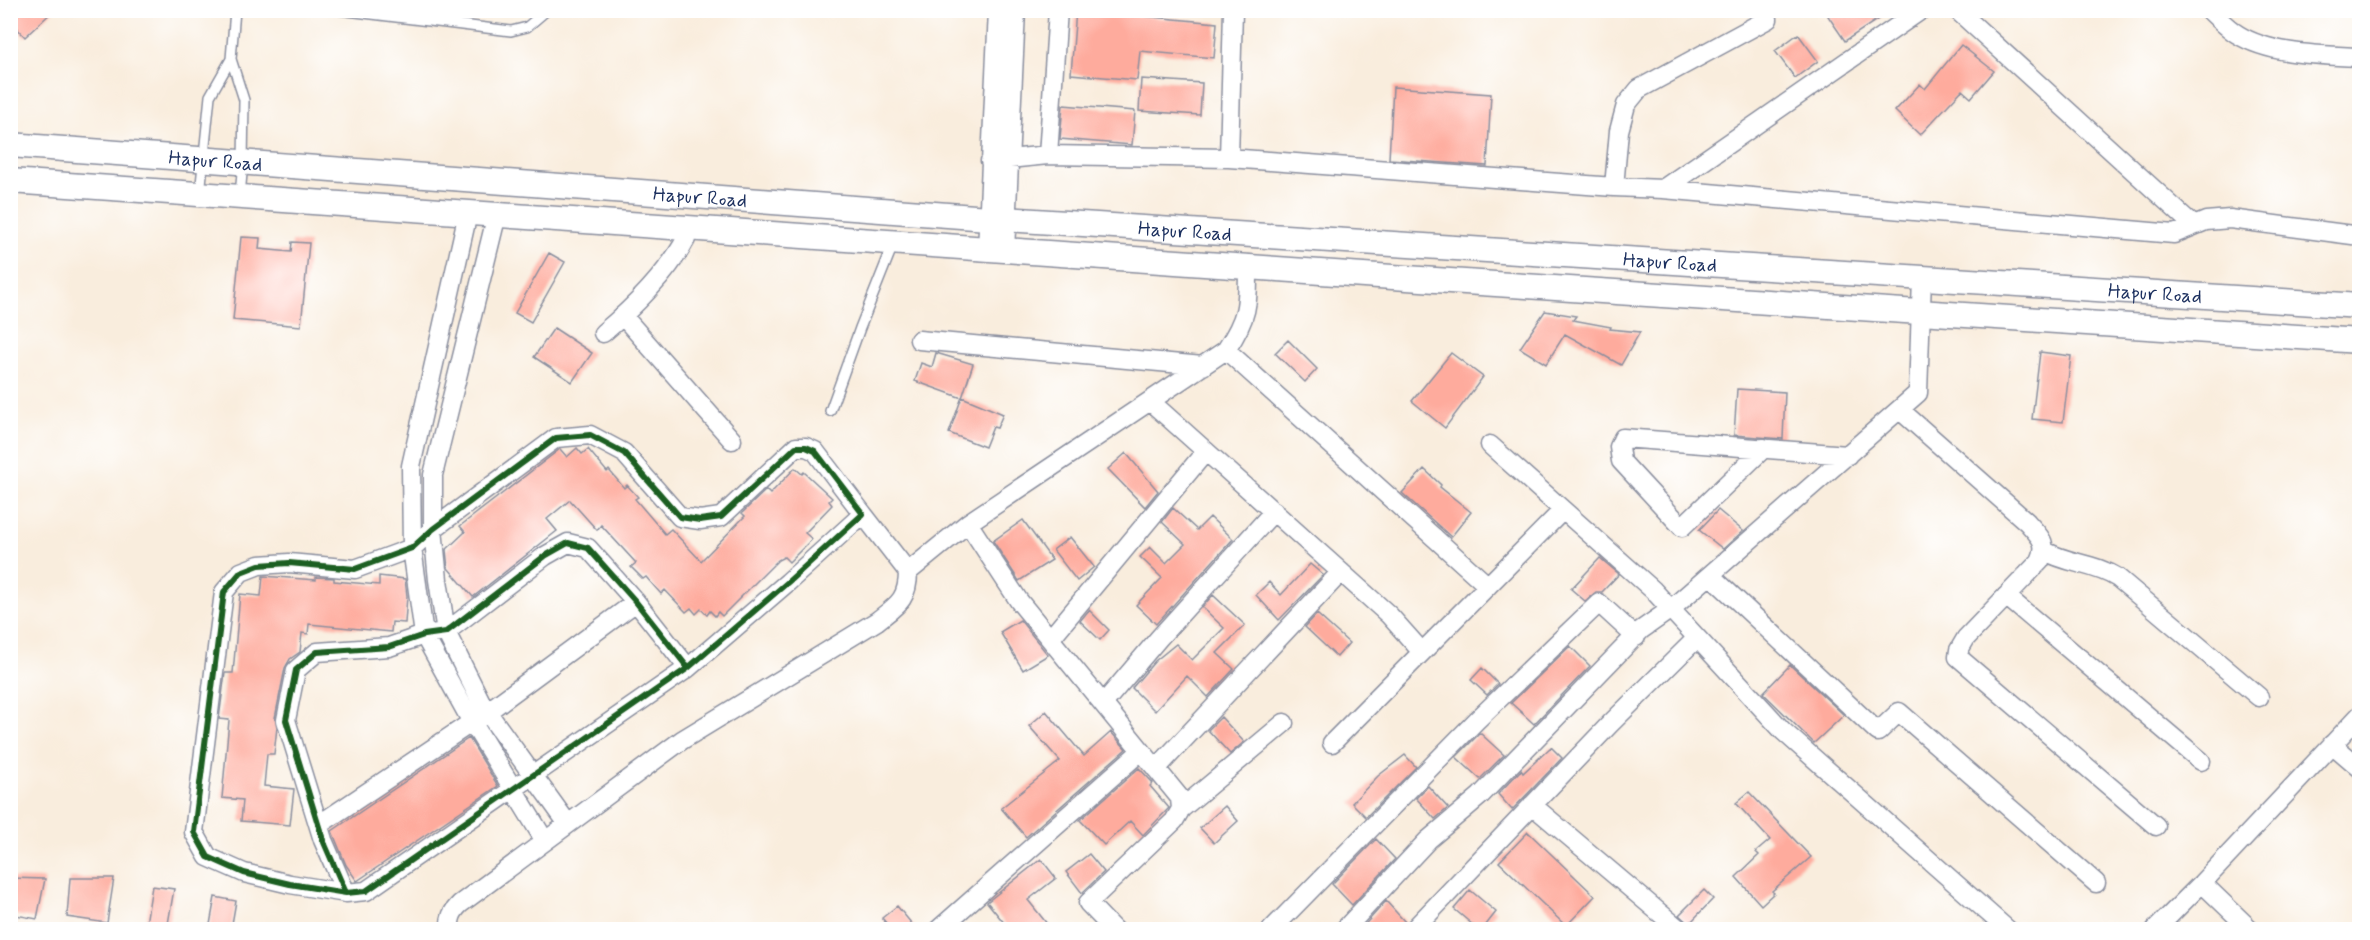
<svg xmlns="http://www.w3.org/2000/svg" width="2370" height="940" viewBox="0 0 2370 940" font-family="Mynerve,sans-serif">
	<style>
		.building { fill: #feab9d }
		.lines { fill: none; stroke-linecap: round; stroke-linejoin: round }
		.lane-casing { stroke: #8a8e9e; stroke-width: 12 }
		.street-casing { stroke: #8a8e9e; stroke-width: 21 }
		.secondary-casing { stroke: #8a8e9e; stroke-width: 27 }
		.lane { stroke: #fff; stroke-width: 9 }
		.street { stroke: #fff; stroke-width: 18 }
		.secondary { stroke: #fff; stroke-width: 24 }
		.cycleway-casing { stroke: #fff; stroke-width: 10 }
		.cycleway { stroke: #1b5e20; stroke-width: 6 }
		.labels { text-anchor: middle; stroke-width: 5; stroke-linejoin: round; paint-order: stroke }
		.street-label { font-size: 20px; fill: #1b2f5e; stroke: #fff }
	</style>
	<rect width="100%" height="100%" fill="#fff"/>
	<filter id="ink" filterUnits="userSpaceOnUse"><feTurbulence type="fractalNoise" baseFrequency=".0167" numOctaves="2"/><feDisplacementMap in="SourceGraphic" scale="12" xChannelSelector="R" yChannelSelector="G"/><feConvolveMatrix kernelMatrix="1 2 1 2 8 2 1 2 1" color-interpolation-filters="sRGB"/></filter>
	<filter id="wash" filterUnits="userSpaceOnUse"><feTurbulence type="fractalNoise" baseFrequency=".008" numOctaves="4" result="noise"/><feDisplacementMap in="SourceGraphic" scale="24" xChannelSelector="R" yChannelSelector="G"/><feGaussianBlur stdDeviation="1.35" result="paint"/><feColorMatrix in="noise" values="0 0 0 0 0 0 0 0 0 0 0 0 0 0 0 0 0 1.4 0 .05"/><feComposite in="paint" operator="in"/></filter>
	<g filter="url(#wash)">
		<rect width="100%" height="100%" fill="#f9eddd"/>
		<g id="blocks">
			<path class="building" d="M10,10h44l-29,27 -15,-16z
				M1076,10l141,13 -3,35 -74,-7 -3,29 -66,-6z
				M1836,10h56l-47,31 -17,-25z
				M1798,34l20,27 -23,17 -20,-27z
				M1961,45l33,26 -23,27 -9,-8 -42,45 -25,-24 25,-27 5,5z
				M1141,79l61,4 -2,32 -61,-4z
				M1393,87l98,7 -4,72 -98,-7z
				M1063,105l72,6 -3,34 -72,-6z
				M241,237l19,1 -1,11 32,3 1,-10 17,1 -8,83 -68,-6z
				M549,253l16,9 -34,60 -16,-9z
				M1545,311l31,5 -3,4 38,7 -1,2 30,3 -19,33 -56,-31 -19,30 -26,-16z
				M554,328l38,25 -20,29 -38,-25z
				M1288,340l29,29 -12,13 -30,-29z
				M2040,352l31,4 -8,66 -31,-3z
				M936,353l37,11 -11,34 -47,-17 6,-18 11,4z
				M1451,353l32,24 -38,51 -33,-27z
				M1737,389l48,3 -2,47 -49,-4z
				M962,397l41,17 -6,14 -4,-1 -8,20 -36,-14z
				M577,448l5,6 6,-5 19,23 2,-2 15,18 3,-3 11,12 -3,2 30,35 6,-5 30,32 44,-45 -3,-3 24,-23 4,4 25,-26 7,6 2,-2 28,26 -3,3 3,4 -27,28 7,6 -23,23 -5,-5 -6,3 -56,56 -4,-4 -3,4 -5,-5 -3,4 -6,-6 -5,5 -5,-6 -5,4 -21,-22 -4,4 -15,-17 -3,2 -12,-12 5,-4 -35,-38 -4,5 -27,-30 -23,19 10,12 -84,66 -25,-29 -2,-18 19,-18 -5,-6 100,-77 7,8z
				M1126,453l32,38 -13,16 -37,-38z
				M1424,469l17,16 -1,2 31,25 -20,25 -49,-44z
				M1173,508l24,22 13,-13 23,22 -77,85 -20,-19 26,-27 -22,-21 10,-10 16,16 19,-19 -23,-22z
				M1718,510l25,21 -20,18 -24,-19z
				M1023,520l29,40 -33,21 -26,-40z
				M1070,537l24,30 -17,14 -24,-31z
				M1600,558l19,16 -17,18h-6l-11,9 -14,-12z
				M1310,564l13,11 -44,45 -23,-25 13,-13 12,13z
				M263,576l53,4v-3l18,1v3l45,4v-9l26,3 2,17 -2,27 -13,-1 -1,10 -82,-8 -1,10 -6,-1 -2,19 -10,7 -5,9 -10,50 2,9 -3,27h-7l-3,32 30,3 -4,36 -49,-4 2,-21 -21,-2 7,-78 -10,-1 6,-46h8l7,-79 21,2z
				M1213,595l32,30 -28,28 17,16 -26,28 -21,-21 -32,35 -23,-23 23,-27 21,-17 16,16 32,-32 -22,-21z
				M1089,610l20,20 -9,10 -20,-19z
				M1317,614l32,29 -12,14 -32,-30z
				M1020,620l28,35 -25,15 -23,-38z
				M1570,646l20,20 -56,58 -23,-21z
				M1790,665l54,50 -30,28 -51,-50z
				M1482,668l16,16 -11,11 -16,-15z
				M1046,711l38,45 27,-24 15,17 -100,88 -25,-29 59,-47 -31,-35z
				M1221,717l23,25 -14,12 -22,-24z
				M1480,733l24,22 -24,24 -24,-22z
				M469,738l29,48 -141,95 -11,-16 -14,-34z
				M1551,747l11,11 -50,52 -14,-16 23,-24 2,3z
				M1405,755l11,12 -50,50 -14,-14 26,-27z
				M1139,768l14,15 -3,3 19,22 -26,27 -13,-14 -26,24 -24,-25z
				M1428,786l20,22 -13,11 -19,-21z
				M1749,792l62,65 -39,34 2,2 -13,12 -25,-28 23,-22 -3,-3 14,-12 -34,-37z
				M1225,806l13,15 -24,22 -14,-15z
				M1528,832l67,64 -29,30 -67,-64z
				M1376,839l19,20 -43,46 -20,-21z
				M1089,854l15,18 -22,21 -16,-21z
				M1041,859l15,19 -28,22 24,30h-42l-23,-28z
				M10,878l35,1 -8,40 -27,-5z
				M70,878h44l-7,45 -40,-6z
				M152,886l22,3 -7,41h-22z
				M1470,890l26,22 -14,18h-3l-25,-21z
				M1704,890l9,9 -24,25 -10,-9z
				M215,897l21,4 -5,29h-22z
				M1386,901l19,21 -3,8h-42z
				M897,906l20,24h-25l-10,-12z"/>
		</g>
	</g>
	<g filter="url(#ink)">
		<use href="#blocks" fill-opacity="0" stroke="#8a8e9e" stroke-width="1.5"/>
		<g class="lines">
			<g class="lane-casing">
				<path id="lane" d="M235,10l-4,49 13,41 -1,63 -3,32
					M339,10l172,21 16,-4 20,-17
					M200,194l10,-98 21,-37
					M830,411l30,-83 33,-83"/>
			</g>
			<g class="street-casing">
				<path id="street" d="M1957,10l237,216
					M2209,10c9,8 18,18 28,24 33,21 85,21 123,23
					M1048,155l10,-145
					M1229,158l4,-148
					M990,161l58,-6 181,3 385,29 5,-56 7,-26 13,-16 129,-70 -4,-9
					M1614,187l49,2 511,45 32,-13 24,-2 130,17
					M1663,189l258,-179
					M468,213l-57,253 1,82 12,87 45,82 76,124
					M497,214l-64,261v54l5,51 8,52 37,74 85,118
					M987,250l11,-240
					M1005,251l11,-241
					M623,316l109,124
					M603,333c29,-24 65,-60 83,-94l-3,-12
					M919,340l284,26
					M1226,350l262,236
					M1151,402l238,213 33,37
					M1900,410l127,112c12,14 22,20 13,39l-74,77 -7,12 -1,7 198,169
					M1490,445l163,145 130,141 225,199
					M1764,448l-82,79 -61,-66 -2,-14 4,-9 225,17
					M968,523l51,78 161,197 1,11 -7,12 -86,82 26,27
					M2045,551c23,13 49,12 73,27l141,119
					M908,572l60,-49 258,-173c22,-33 22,-45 22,-83
					M1710,575l168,157 21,-20 197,171
					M2006,596l195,165
					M1050,639l156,-188
					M1103,704l56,-66 115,-127
					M1332,743l231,-233
					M2332,744l28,24
					M1156,769l185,-197
					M1532,805l148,125
					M1181,809l103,-86
					M320,824l167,-112 149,-110
					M346,893l20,-2 322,-223 100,-86 75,-68 -48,-63 -9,-4h-10l-75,70 -21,3 -20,-3 -56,-64 -34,-18 -34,3 -123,91 -21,19 -57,21 -66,-6 -30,2 -18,7 -17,20 -30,240 14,25 36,16 46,11 56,9 -23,-53 -37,-120 10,-50 21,-18 72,-5 35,-12 22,-3 99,-76 23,-13 20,5 48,54 52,66
					M450,930c-1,-12 2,-18 10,-26l222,-164 195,-119c20,-16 31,-21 31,-49l-45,-58
					M938,930l203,-179
					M1271,930l206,-210 122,-117 37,34
					M1344,930l84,-90 52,-44 161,-166 30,-21 247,-216 4,-115
					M1413,930l198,-207 86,-85
					M2155,930l47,-47
					M2251,930l-49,-47 158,-168"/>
			</g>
			<g class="secondary-casing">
				<g id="secondary">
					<path id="s1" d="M10,145l978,73 1372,88"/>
					<path d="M10,181l1440,100 910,60"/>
				</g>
			</g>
			<use href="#lane" class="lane"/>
			<use href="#street" class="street"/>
			<use href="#secondary" class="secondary"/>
			<g class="cycleway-casing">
				<path id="cycleway" d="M346,893l20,-2 322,-223 100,-86 75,-68 -48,-63 -9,-4h-10l-75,70 -21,3 -20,-3 -56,-64 -34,-18 -34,3 -123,91 -21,19 -57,21 -66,-6 -30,2 -18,7 -17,20 -30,240 14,25 36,16 46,11 56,9 -23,-53 -37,-120 10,-50 21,-18 72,-5 35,-12 22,-3 99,-76 23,-13 20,5 48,54 52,66"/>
			</g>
			<use href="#cycleway" class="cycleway"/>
		</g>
	</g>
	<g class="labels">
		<g class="street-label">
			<text dy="7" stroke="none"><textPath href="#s1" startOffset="206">Hapur Road</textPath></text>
			<text dy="7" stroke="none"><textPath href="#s1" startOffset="692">Hapur Road</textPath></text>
			<text dy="7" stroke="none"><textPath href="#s1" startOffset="1178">Hapur Road</textPath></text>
			<text dy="7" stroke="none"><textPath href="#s1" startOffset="1664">Hapur Road</textPath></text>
			<text dy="7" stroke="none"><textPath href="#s1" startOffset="2150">Hapur Road</textPath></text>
		</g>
	</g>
	<rect width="2370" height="940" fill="none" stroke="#fff" stroke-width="36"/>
</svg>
